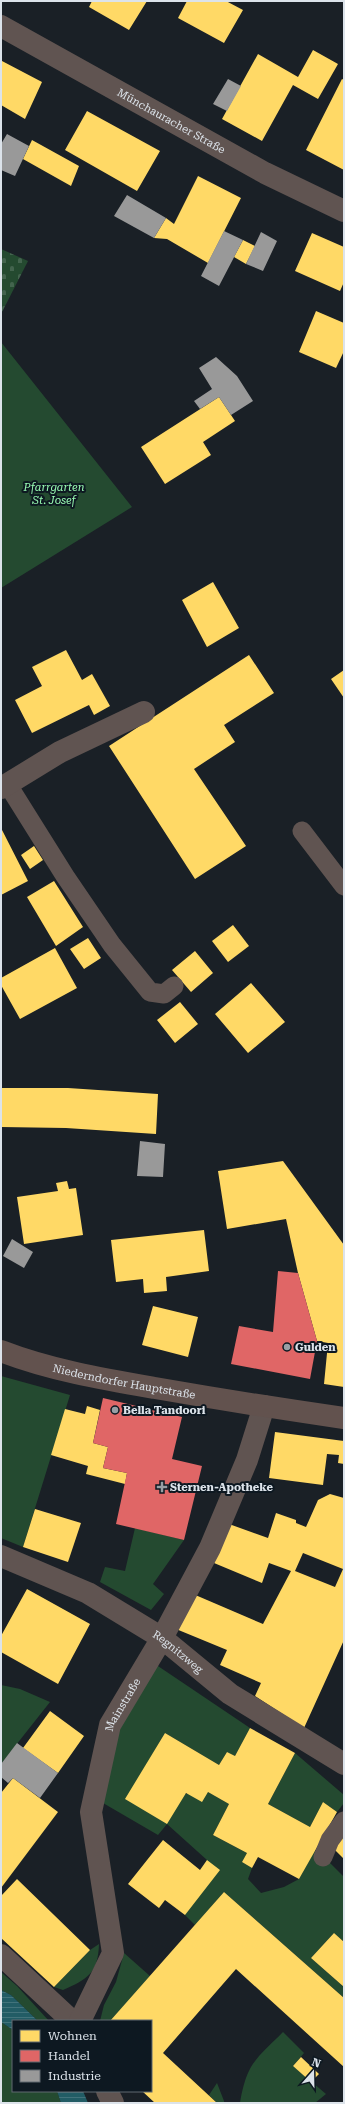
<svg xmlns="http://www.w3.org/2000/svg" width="345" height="2104" viewBox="0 0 345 2104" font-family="'Roboto Serif',serif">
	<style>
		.green { fill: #244a30 }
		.cemetery { fill: url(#cemetery-stones) }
		.water { fill: url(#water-rules) }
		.homes { fill: #ffd966; fill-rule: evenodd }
		.shops { fill: #e06666 }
		.industry { fill: #999 }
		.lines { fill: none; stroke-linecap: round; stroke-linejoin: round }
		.lane { stroke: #605451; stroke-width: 19 }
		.street { stroke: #605451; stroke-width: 22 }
		.secondary { stroke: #62524e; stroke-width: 22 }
		.poi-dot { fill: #989fa5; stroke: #0d1821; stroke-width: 1.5 }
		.labels { text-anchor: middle; stroke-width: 4; stroke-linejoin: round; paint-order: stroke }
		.street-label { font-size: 11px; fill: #dce3ea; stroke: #0d1821 }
		.park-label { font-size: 11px; font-style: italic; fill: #99fcb3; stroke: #0d1821 }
		.poi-label { font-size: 11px; font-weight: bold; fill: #dce3ea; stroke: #0d1821; text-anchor: start }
	</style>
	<defs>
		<pattern id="cemetery-stones" width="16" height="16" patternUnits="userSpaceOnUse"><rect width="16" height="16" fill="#244a30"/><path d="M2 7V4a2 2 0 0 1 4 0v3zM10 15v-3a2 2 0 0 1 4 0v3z" fill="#43644e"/></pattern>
		<pattern id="water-rules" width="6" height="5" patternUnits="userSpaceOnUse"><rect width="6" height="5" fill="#225c65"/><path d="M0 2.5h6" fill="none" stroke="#42737b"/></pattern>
	</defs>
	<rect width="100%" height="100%" fill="#1a2026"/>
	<path class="green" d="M1,342l131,165 -131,81z
		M1,1376l69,19 -47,152 -22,-9z
		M135,1528l49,12 -31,44 11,10 -13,16 -51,-28 5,-15 20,4z
		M152,1662l98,66 -15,28 -8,-4 -8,13 -54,-32 -39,66 82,-7 21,12 -16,31 34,18 -5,9 10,6 -4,11 13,14 23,-6 15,-8 15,-28 14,10 16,16v65l-10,-9 -23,25 33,29v11l-120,-106 -29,33 -10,-10 22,-55 -40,-36 -9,11 -55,-32 4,-47z
		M1,1685l19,4 30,13 -49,62z
		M295,1753l49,42v8l-7,9 -14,-10 -13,25 -42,-23z
		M99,1944c-1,29 -11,35 -36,46l-9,-3 36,-37z
		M124,1953l26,23 -40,45h-10l4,-16 12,-23z
		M1,1972l16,14 32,35h-11l-27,-26 -10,-5z
		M1,2022l12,8v61h44l4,12h-60z
		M283,2032l21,21 -11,13 33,28 -11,9h-75c7,-40 15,-43 43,-71z
		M217,2083l7,18v2h-7l-8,-8z"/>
	<path class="cemetery" d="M1,249l27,12 -27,53z"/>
	<path class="water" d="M1,1990l10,5 27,26h-25v9l-12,-8z
		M57,2091h26l5,12h-27z"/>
	<path class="homes" d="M92,1h55l-18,29 -40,-23z
		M187,1h39l17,9 -19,33 -46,-25z
		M313,50l25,14 -20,35 -25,-14 -31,56 -40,-22 36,-65 40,23z
		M2,61l40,21 -17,37 -24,-14z
		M342,79l2,1v90l-38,-20z
		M87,111l73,40 -23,40 -72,-41z
		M32,140l47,26 -8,20 -48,-27z
		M198,176l43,22 -33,65 -41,-24 -13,-1 12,-20 8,6z
		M312,233l32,14v35l-4,9 -45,-20z
		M243,240l12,6 -9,18 -12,-7z
		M316,311l28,12v28l-8,17 -37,-16z
		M219,397l16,24 -32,21 8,13 -46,29 -24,-37z
		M213,582l26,46 -32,19 -25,-47z
		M66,650l16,30 10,-6 18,32 -16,9 -5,-10 -57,28 -17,-33 27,-14 -10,-19z
		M249,655l25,38 -50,32 11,17 -41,27 52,77 -51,33 -86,-133z
		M344,670v28l-13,-19z
		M1,828l27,53 -27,14z
		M34,846l9,14 -13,9 -9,-14z
		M54,881l29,46 -27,19 -29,-49z
		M233,925l16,21 -21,16 -16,-21z
		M88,938l13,20 -17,11 -14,-20z
		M55,948l22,40 -57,31 -19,-34v-7z
		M195,951l18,22 -22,19 -19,-22z
		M251,983l34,39 -37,31 -33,-39z
		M180,1002l18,22 -23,19 -18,-23z
		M1,1088h67l90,6 -2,40 -90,-6 -65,-1z
		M283,1161l61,84v142l-20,-3 4,-41 -11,-2 -19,-68 -12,-54 -59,10 -9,-58z
		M67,1181l2,8 7,-1 7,47 -59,9 -7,-47 41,-6 -2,-8z
		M204,1230l5,41 -43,6 1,14 -23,2 -1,-14 -27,3 -5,-42z
		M153,1306l45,11 -10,40 -46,-12z
		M87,1406l13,4 -7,33 15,4 -5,21 24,5 -2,11 -39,-10 2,-8 -37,-11 14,-46 20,5z
		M275,1432l69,9v23l-6,-1 1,-8 -12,-1 -4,31 -54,-7z
		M330,1494l14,4v142l-40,88 -49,-32 6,-13 -41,-18 7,-15 -51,-21 17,-35 70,30 28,-53 -22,-8 -7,20 -48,-20 15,-39 39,14 8,-25 20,7v3l10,4 12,-27zM303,1553l40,16 -8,18 -40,-16z
		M35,1509l46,14 -13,39 -45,-15z
		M27,1589l63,35 -32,60 -57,-32v-16z
		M50,1711l34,25 -26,37 -35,-25z
		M250,1728l45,25 -27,51 42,23 13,-25 14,10 -38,67 -41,-22 -6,11 -10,-6 5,-9 -34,-18 16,-31 -21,-12 -6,10 -16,-9 -19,31 -42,-25 40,-66 54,32 8,-13 8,4z
		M13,1778l45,34 -57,76v-95z
		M344,1833v26l-12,-12z
		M163,1840l37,30 7,-10 13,10 -35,45 -20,-15 -6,8 -31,-24z
		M17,1879l73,71 -36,37 -53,-49v-42z
		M224,1892l120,106v69l-108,-98 -73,84 54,50h-62l-13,-12h9v-70h-41z
		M334,1933l10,9v45l-33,-29z
		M301,2057l18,17 -8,8 -18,-16z"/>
	<path class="shops" d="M278,1271l20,2 19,68 -7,38 -79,-15 8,-38 34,6z
		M103,1398l79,19 -10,42 30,7 -18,74 -68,-16 11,-51 -24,-5 5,-21 -15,-4z"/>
	<path class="industry" d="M228,79l13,7 -14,25 -14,-7z
		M7,134l22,12 -14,30 -14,-6v-26z
		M127,195l39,23 -12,20 -40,-22z
		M224,231l19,9 -24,46 -18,-10z
		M261,232l16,9 -14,30 -17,-7z
		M216,357l21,19 16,25 -22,14 -12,-18 -19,12 -6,-8 18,-12 -13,-21z
		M140,1141l25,3 -2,33 -26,-1z
		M12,1239l21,13 -9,16 -21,-12z
		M17,1743l41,30 -18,25 -27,-20 -5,5 -7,-6v-13z"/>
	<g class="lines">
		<path class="lane" d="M8,785l57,91 47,69 38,47 14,2 10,-8
			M302,831l42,55
			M323,1857l7,-17 14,-19"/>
		<g class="street">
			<path id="s1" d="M1,26l264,147 79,38"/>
			<path d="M1,788l59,-36 84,-40"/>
			<path id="s2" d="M1,1556l87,37 74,45 68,56 114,70"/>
			<path d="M1,1955l71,66"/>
			<path id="s3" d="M80,2021l33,-68 -22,-141 19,-87 52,-87 48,-90 37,-88 17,-54"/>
			<path d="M107,2091l6,12"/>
		</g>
		<path class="secondary" id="s4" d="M1,1351c49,19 102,28 154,37 63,11 126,21 189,30"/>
	</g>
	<g class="poi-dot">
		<circle cx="287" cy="1347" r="4"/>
		<circle cx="115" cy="1410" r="4"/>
		<path d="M160 1481h4v4h4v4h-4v4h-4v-4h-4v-4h4z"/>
	</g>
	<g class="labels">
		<g class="street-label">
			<text dy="4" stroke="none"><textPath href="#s1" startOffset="195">Münchauracher Straße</textPath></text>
			<text dy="4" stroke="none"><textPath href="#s4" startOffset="127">Niederndorfer Hauptstraße</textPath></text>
			<text dy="4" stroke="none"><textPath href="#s2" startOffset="202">Regnitzweg</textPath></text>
			<text dy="4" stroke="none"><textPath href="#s3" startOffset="331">Mainstraße</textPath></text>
		</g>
		<g class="park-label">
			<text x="54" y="491">Pfarrgarten<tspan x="54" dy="13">St. Josef</tspan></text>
		</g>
		<g class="poi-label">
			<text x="295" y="1351">Gulden</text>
			<text x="123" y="1414">Bella Tandoori</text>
			<text x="170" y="1491">Sternen-Apotheke</text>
		</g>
	</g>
	<rect width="345" height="2104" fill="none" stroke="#dce3ea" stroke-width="4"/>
	<rect x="12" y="2020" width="140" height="72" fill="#0d1821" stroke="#606971"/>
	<rect x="20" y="2030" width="20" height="12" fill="#ffd966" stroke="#606971"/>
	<text x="48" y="2040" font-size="12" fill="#dce3ea">Wohnen</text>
	<rect x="20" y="2050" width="20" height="12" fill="#e06666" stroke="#606971"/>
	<text x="48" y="2060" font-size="12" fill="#dce3ea">Handel</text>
	<rect x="20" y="2070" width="20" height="12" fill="#999999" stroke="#606971"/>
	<text x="48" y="2080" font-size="12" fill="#dce3ea">Industrie</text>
	<g transform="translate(313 2072) rotate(20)" stroke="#0d1821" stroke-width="3" paint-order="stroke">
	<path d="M0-3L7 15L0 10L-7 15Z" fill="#dce3ea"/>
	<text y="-6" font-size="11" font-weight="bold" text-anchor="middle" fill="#dce3ea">N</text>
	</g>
</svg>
